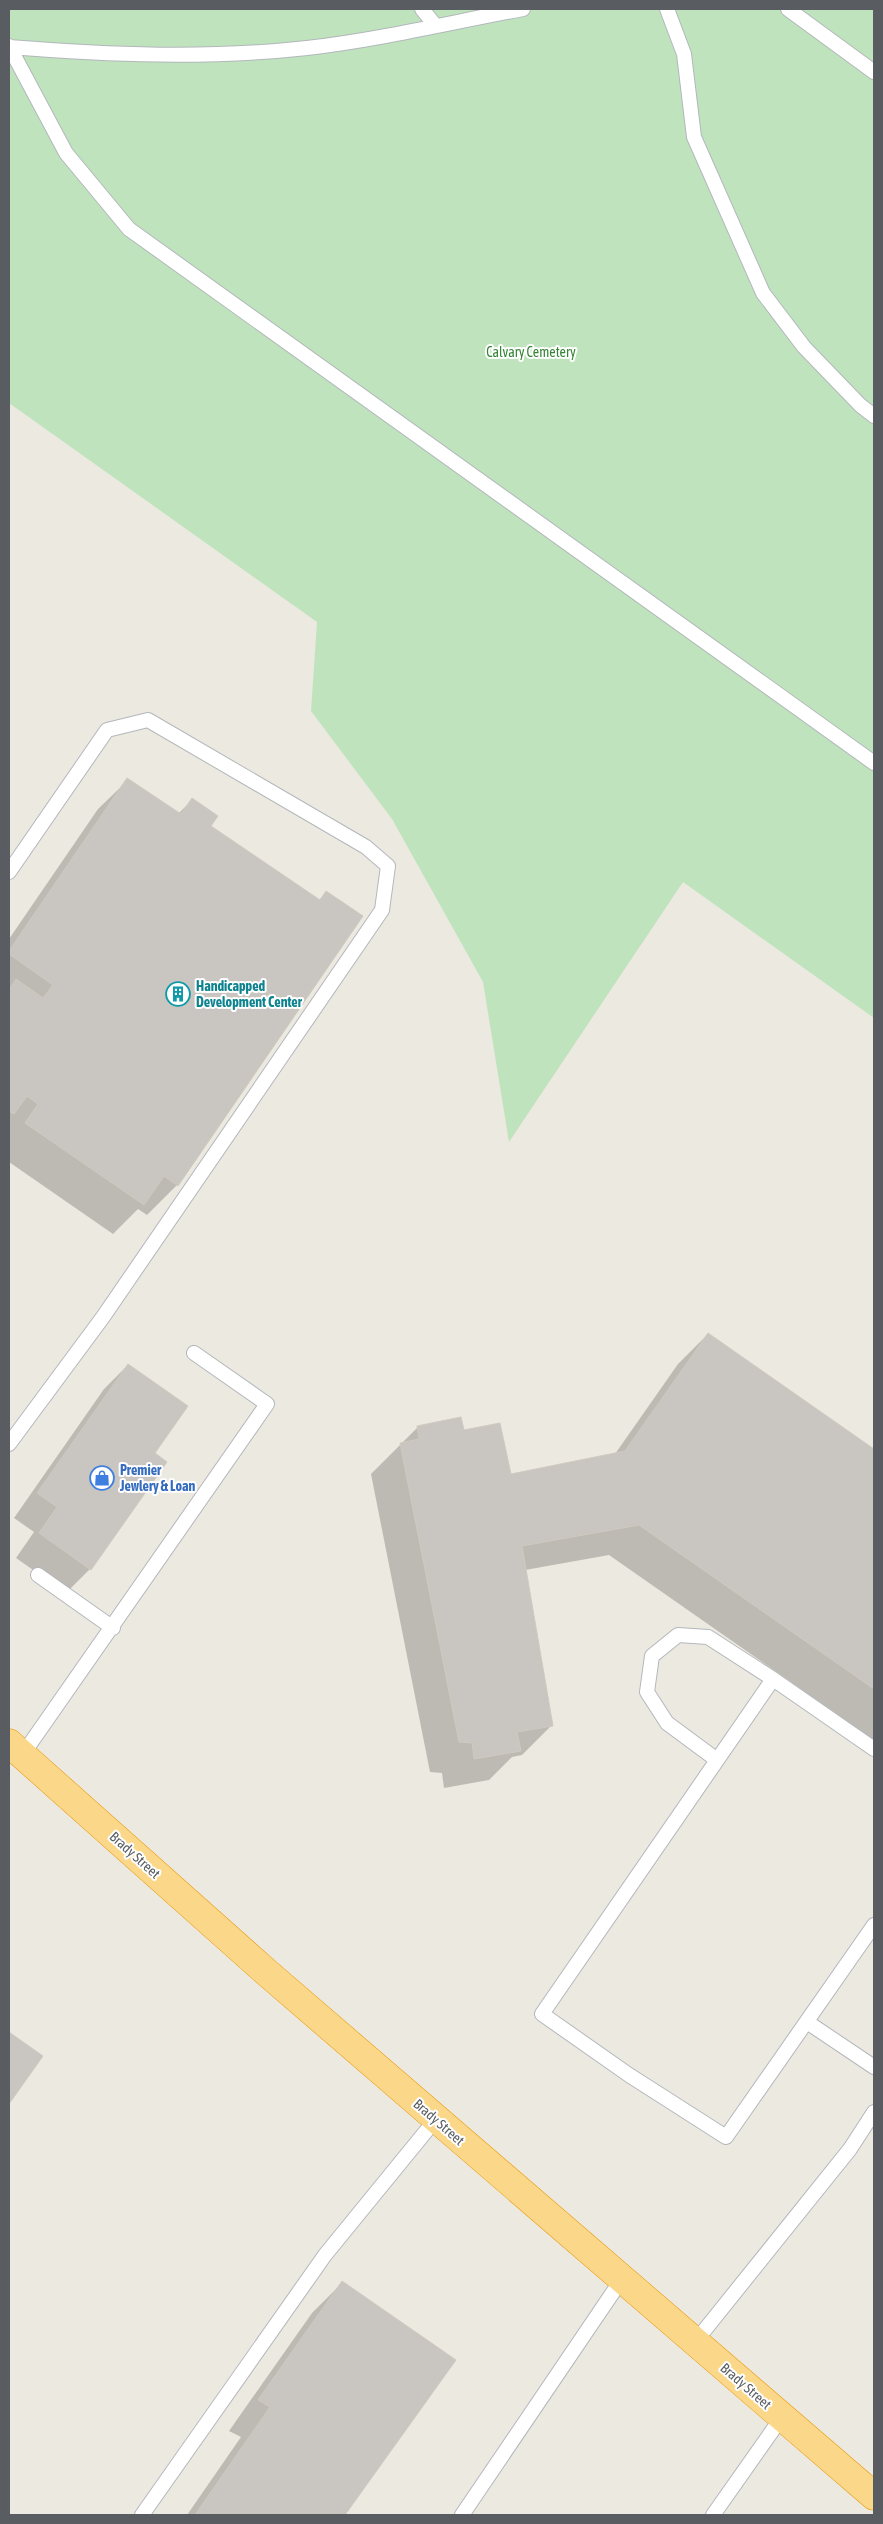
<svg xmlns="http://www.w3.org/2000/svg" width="883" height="2524" viewBox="0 0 883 2524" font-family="'Asap Condensed',sans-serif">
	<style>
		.green { fill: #bfe4bd }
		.shadow { fill: #0003 }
		.building { fill: #c9c5c0; stroke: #d0cabf }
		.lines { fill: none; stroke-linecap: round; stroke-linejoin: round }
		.lane-casing { stroke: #b3b7bb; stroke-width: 16 }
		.highway-casing { stroke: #e89504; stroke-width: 29 }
		.lane { stroke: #fff; stroke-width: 14 }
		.highway { stroke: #fbd889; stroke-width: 28 }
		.labels { text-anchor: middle; stroke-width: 4; stroke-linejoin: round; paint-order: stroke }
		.park-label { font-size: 14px; fill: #368436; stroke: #fff }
		.culture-label { font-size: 14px; font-weight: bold; fill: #0d838f; stroke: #fff; text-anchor: start }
		.shop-label { font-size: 14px; font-weight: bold; fill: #366cbe; stroke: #fff; text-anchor: start }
		.street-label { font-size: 14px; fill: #595d61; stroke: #fff }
	</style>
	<rect width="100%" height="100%" fill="#ece9e0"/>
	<path class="green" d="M9,9h865v1009l-191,-136 -174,260 -26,-160 -91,-163 -81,-108 6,-89 -308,-219z"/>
	<path class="shadow" d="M128,780l50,34 14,-14 18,26 108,75 8,-8 35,24 -184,268 -30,30 -9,-6 -25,25 -104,-72v-223l89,-130z
		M708,1334l166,117v289l-265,-185 -84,15 27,155 -30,30 -10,2 -23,23 -45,8 -2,-15 -12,-1 -59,-298 47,-47 45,5 47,44 105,-22 63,-90z
		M128,1365l-38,204 -24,24 -50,-35 18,-26 -20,-14 90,-129z
		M9,2034l32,22 -32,46z
		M342,2283l112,77 -111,155h-156l54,-78 -12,-6 83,-118z"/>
	<path class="building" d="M127,778l54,36 11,-16 26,18 -7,10 109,74 6,-9 37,25 -185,270 -14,-10 -20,29 -119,-82 13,-19 -11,-8 -13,18 -5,-3v-121l7,-11 27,19 10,-13 -44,-31v-3z
		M708,1333l166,116v240l-235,-164 -117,21 31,180 -36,6 4,19 -47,8 -2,-16 -13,-1 -59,-299 19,-4 -2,-13 44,-9 3,13 36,-7 11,51 114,-23z
		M128,1364l60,42 -33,47 12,9 -76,108 -52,-37 18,-26 -20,-14z
		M9,2032l34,24 -34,48z
		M342,2281l114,79 -111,155h-150l75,-108 -12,-7z"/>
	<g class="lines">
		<g class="lane-casing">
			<path id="lane" d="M422,9l13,16
				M667,9l17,45 10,83 69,156 41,54 56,58 14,11
				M788,9l86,63
				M9,46l57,107 63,76 745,534
				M9,47c100,8 199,12 298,1 71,-8 146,-26 216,-39
				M9,872l98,-142 41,-10 218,127 22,19 -6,44 -279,407 -94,127
				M38,1575l75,53
				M874,1749l-101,-70 -231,335 87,61 97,62 148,-212
				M23,1754l244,-350 -73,-51
				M717,1760l-50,-37 -20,-31 5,-36 26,-21 30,2 65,42
				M807,2022l67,45
				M695,2342l155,-193 24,-37
				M142,2515l183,-260 111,-136
				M462,2515l160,-236
				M713,2515l69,-98"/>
		</g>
		<g class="highway-casing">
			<path id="highway" d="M9,1743l256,228 609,525"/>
		</g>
		<use href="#lane" class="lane"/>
		<use href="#highway" class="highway"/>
	</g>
	<defs>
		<g id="building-ring" transform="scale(1.25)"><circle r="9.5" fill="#fff" stroke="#0f9aa8" stroke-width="1.5"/><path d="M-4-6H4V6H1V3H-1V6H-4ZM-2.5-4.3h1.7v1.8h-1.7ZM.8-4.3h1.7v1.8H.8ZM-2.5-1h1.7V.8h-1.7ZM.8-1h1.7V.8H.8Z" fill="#0f9aa8"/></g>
		<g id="shop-ring" transform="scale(1.25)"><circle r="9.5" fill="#fff" stroke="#3f7fe0" stroke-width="1.5"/><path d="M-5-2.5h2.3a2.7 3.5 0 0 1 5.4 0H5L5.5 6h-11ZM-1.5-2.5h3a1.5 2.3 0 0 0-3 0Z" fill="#3f7fe0"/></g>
	</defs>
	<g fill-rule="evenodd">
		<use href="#building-ring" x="178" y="994"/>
		<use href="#shop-ring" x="102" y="1478"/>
	</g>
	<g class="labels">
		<g class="park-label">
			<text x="531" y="357">Calvary Cemetery</text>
		</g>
		<g class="culture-label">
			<text x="196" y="991">Handicapped<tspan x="196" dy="16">Development Center</tspan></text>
		</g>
		<g class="shop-label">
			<text x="120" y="1475">Premier<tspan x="120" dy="16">Jewlery &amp; Loan</tspan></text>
		</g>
		<g class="street-label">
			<text transform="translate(135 1855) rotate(42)" y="5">Brady Street</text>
			<text transform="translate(439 2122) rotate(41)" y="5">Brady Street</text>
			<text transform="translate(746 2386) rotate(41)" y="5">Brady Street</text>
		</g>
	</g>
	<rect width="883" height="2524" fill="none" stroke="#595d61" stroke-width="20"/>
</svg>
